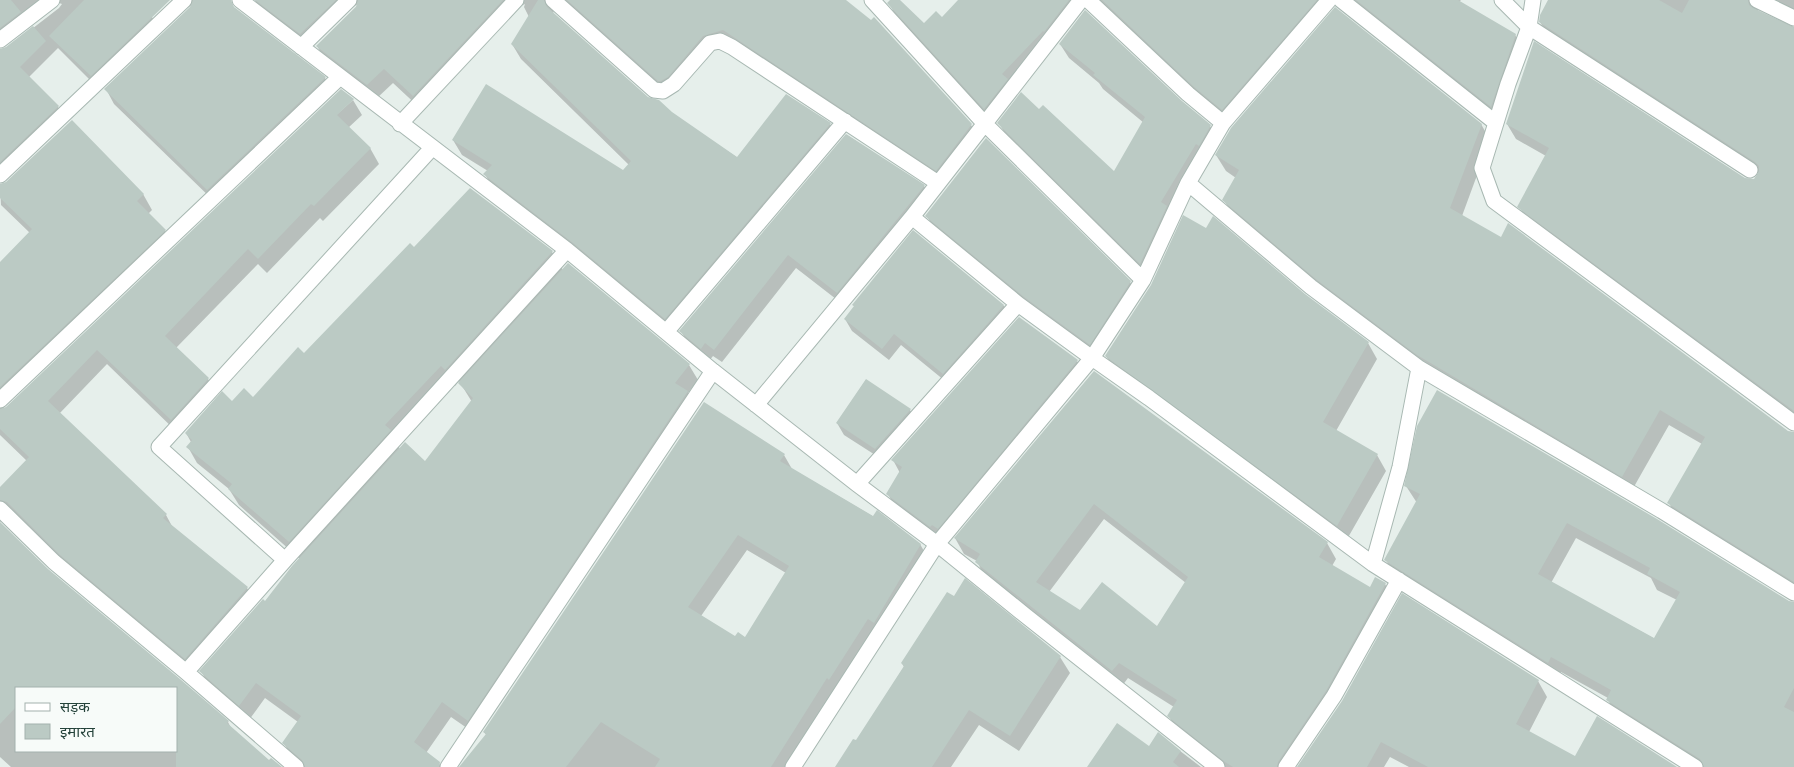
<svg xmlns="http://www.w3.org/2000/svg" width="1794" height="767" viewBox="0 0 1794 767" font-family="'DM Sans','Noto Sans Devanagari',sans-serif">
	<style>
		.shadow { fill: #0003; fill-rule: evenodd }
		.building { fill: #bbcac4; fill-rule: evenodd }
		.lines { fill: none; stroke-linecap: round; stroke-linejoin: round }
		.street-casing { stroke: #a8b8b2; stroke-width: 17 }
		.street { stroke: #fff; stroke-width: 15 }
	</style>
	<rect width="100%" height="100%" fill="#e6efeb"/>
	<path class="shadow" d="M0,0h135l17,17 7,13 -61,58 -40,-40 -29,29 29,30 7,13 -65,58v-128l6,-1 53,-41 3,-4 -3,-1 -5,2 -53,40 -1,3z
		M177,0h32l29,12 87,66 8,15 -116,111 -103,-100 -8,-15 90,-63 -4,-21 -8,5z
		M255,0h590l26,22 3,-4 97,107 9,15 -35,45 -213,-141 -20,7 -36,41 -6,4 -116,-87 -1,5 94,84 91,60 92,-34 8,15 -164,194 -181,-144 -8,-15 3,-3 -26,-16 -9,-15 170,32 6,-7 -108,-106 -9,-15 17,-27 -5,-10 1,-3 -8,4 -95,102 -29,-27 -17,16 -50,-38 -9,-15 43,-43 -9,5 -42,40 -48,-36z
		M892,0h6l26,25 18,-6 18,-19h501l-2,2 56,33 9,15 -24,71 -156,-114 -9,-2 -5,4 -99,115 -144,-118 -5,3 -89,114 -96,-105 -8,-15z
		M1550,0h244v18l-33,-11 -4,5 37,16v391l-266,-197 -9,-16 27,-50 -30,-17 -9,-15 237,55 10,1 5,-6 -209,-136 -10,-16z
		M1060,44l121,58 29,24 8,14 -70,137 -141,-140 -8,-14 40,-12 75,62 30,-50 -41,-34 -4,-6 -30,-25z
		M353,100l9,15 -14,13 22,20 9,16 -56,57 -3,-3 -53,55 -9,-9 -82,84 32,31 9,16 -37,40 -73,-71 -48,50 107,101 7,13 74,60 9,16 -62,70 -188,-159 -6,7v-33l27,-28 -27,-26v-171l30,-31 -29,-28 -1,-20 143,9 9,16 -4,4 17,17 8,15 -171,163 5,-1z
		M1481,124l9,16 -28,76 326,216 6,1v158l-116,-72 -9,-16 33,-59 -33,-19 -38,67 -204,-122 -194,-155 -9,-15 12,-22 -10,-7 -10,-16z
		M847,135l77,51 8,14 -87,106 -49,-38 -74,94 -9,-6 -4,5 -20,-16 -8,-14z
		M470,190l82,62 11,18 126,95 9,15 -10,13 8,15 -219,327 -26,-18 -25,36 13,10 2,4h-138l-11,-9 -8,-15 14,-21 -33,-24 -16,22 -39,-33 -9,-16 64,-69 35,-43 -61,-54 -10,-16 -32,-26 -9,-16 3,-5 -5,-9 46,-30 21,-5 51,-43 110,-106zM459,381l13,21 -47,61 -25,-14 -5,-9 56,-58 4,4z
		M927,216l203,66 9,16 -40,61 -164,-128z
		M1206,230l98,65 64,48 9,16 -41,72 41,24 9,16 -40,70 -230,-169 -10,-16z
		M913,232l91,74 6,12 -60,67 -49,-40 -12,15 -37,-29 -7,-12 10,-12 -2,-2z
		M1077,361l9,14 -140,168 -50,-34 -8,-15 12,-21 -7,-13z
		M1094,372l233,171 9,16 -4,7 38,23 6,-11 9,6 9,16 -100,167h-73l-43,-35 -9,-16 5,-9 -46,-29 -6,8 -137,-108 -8,-17 -13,-7 -9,-16zM1104,519l82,64 -29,44 -77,-15 -31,-20z
		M866,380l44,30 7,12 -34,38 -39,-25 -7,-12z
		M1419,426l375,178v163h-96l-81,-51 -9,-16v-2l-47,-26 -4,6 -162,-102 -9,-16 31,-57 -11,-17zM1576,538l75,40 6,12 20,10 -22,39 -104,-56z
		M784,455l8,14 128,75 9,16 -140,207h-327l25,-31 -3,-4zM747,550l39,23 -40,65h-11l-34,-22z
		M0,524l47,46 181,152 3,6 39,34 10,5h-269l-11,-10zM16,688h160v63h-160z
		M1060,657l10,16 -51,78 -40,-26 -28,42h-115l20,-25 48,-75 -2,-4z
		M1538,681l9,16 -18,35 47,26 99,9h-266l-19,-10 -6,10h-85z
		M1158,734l43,33h-113l61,-19z"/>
	<path class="building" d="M0,0h11l10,12 -21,16z
		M84,0h86l-79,76 -42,-40z
		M193,0h38l3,7 92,70 -119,113 -103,-101 86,-82z
		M255,0h81l-36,34z
		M358,0h145l-90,96 -29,-27 -17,16 -51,-39 40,-39z
		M538,0h6l3,7 101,90 11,3 13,12 65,45 49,-63 45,29 -166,196 -92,-76 -90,-69 9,-9 -40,-25 34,-56 137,86 8,-9 -120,-117z
		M567,0h279l25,20 3,-3 98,107 -36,47 -213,-141 -20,6 -35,41 -7,4h-3z
		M890,0h10l24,23 12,-12 6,6 16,-17h111l-25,32 -1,-1 -41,43 6,5 -24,30 -97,-106z
		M1102,0h215l-95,110 -28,-23z
		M1356,0h102l58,34 -25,73z
		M1548,0h111l23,13 7,-13h59l1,5 4,3 41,19v384l-277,-204 32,-59 -43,-24 28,-83 211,137 9,1 5,-8v-5l-4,-4 -216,-140 1,-7z
		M1335,7l147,117 -32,84 51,29 7,-14 280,208 6,1v150l-127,-79 38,-66 -45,-27 -38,67 -205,-122 -100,-75 -95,-80 17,-30 -24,-15 16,-27z
		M1085,10l97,91 29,24 -12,21 -3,-2 -35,58 6,4 -27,58 -143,-141 24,-31 18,17 4,-4 71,66 31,-54 -52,-42 2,-2 -36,-29z
		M33,26l13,15 -26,26 39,39 -59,56v-113l6,-2z
		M341,89l13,10 -17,16 34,33 -57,58 -3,-2 -53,55 -10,-10 -83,87 44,42 -38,42 -74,-70 -49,51 119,113 -4,4 85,69 -63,72 -125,-104 -53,-53 -7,-2v-13l29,-30 -29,-28v-20l6,-2z
		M72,120l72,74 -7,7 29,29 -166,157v-125l32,-33 -32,-31v-14l6,-2z
		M846,134l79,51 -88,108 -49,-38 -74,95 -9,-7 -4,6 -22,-18z
		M986,138l145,143 -41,64 -66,-48 -99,-81z
		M470,188l83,63 -108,119 -4,-4 -56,59 6,5 -102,112 -61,-53 4,-5 -46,-37 6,-7 -7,-7 37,-42 10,10 12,-13 9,9 45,-50 6,6 106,-110 4,4z
		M1183,215l23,13 7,-12 92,78 64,48 -46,80 55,32 -41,72 -232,-170 46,-71z
		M913,230l91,75 -61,69 -49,-40 -12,15 -38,-30 10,-13 -2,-1z
		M568,263l122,101 -15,19 13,8 -220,330 -26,-19 -28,40 26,20 -1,5h-134l-3,-7 -20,-17 19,-27 -45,-33 -17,23 -40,-35 64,-72 2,2 27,-35 113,-124 20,19 48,-63 -15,-15z
		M1019,317l59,43 -140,169 -6,-4 -2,2 -44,-33 16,-27 -11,-7z
		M1094,371l234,171 -9,15 51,30 5,-10 11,6 -60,108 -48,71 -1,5h-44l-8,-5 -58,-46 10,-16 -58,-37 -7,8 -137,-109 5,-8 -26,-16zM1094,504l94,73 -31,49 -55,-44 -22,28 -44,-28z
		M866,379l45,30 -36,40 -39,-26z
		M1437,390l220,129 132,82 5,1v86l-10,19 10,5v55h-90l-4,-8 -94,-59 5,-10 -60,-33 -3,6 -164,-103 36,-66 -16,-8 13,-60zM1567,523l83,45 -3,6 33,18 -26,46 -116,-64z
		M704,402l81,52 -5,7 93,55 4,-6 44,34 -47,79 -6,-4 -39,61 -2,-2 -56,89h-116l5,-8 -59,-37 -35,45h-107l27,-33 -3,-2zM738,535l51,31 -44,71 -7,-5 -3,4 -47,-29z
		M0,522l48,47 132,110 49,42 -2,2 42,37 2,-2 11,9h-106v-79h-160v19l-16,17z
		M965,578l96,78 -51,80 -41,-26 -37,57h-97l18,-28 3,1 48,-74 -3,-3 46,-71 7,4z
		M1402,593l137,87 -23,44 59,32 22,-40 80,51h-249l-47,-25 -14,25h-70l45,-66z
		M1117,723l32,23 9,-14 23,19 -8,11 6,5h-92z"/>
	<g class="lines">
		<g class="street-casing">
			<path id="street" d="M240,0l327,250 146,121 144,113 80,60 89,72 191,151
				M553,0l101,90 9,1 11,-7 36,-41 10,-2 12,6 206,136
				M872,0l113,124 158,156
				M1088,0l100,94 35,29 -35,60 123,104 108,81 243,143 132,82
				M1341,0l155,123
				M1502,0l27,27 221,143
				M1533,0l-4,27 -21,57 -26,84 12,33 300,222
				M1757,0l37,18
				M0,40l52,-40
				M301,47l48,-47
				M1223,123l106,-123
				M400,124l116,-124
				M432,148l-273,299 126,113 282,-310
				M0,175l184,-175
				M912,217l106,87 74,54 57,40 224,166 322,203
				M666,332l179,-211
				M0,400l340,-323
				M756,405l156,-188 169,-217
				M857,484l161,-180
				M0,509l54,53 132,110 110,95
				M1373,564l27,-97 19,-99
				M186,672l99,-112
				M448,767l265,-396
				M793,767l144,-223 155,-186 51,-78 45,-97
				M1286,767l48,-71 65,-116"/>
		</g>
		<use href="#street" class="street"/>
	</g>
	<rect x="15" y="687" width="162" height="65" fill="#f7fbf9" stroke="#a3b1ad"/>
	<rect x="25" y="703" width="25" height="8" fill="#ffffff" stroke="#a3b1ad"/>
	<text x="60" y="712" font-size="15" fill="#24423a">सड़क</text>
	<rect x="25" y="724" width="25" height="15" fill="#bbcac4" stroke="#a3b1ad"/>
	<text x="60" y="737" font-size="15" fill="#24423a">इमारत</text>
</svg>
